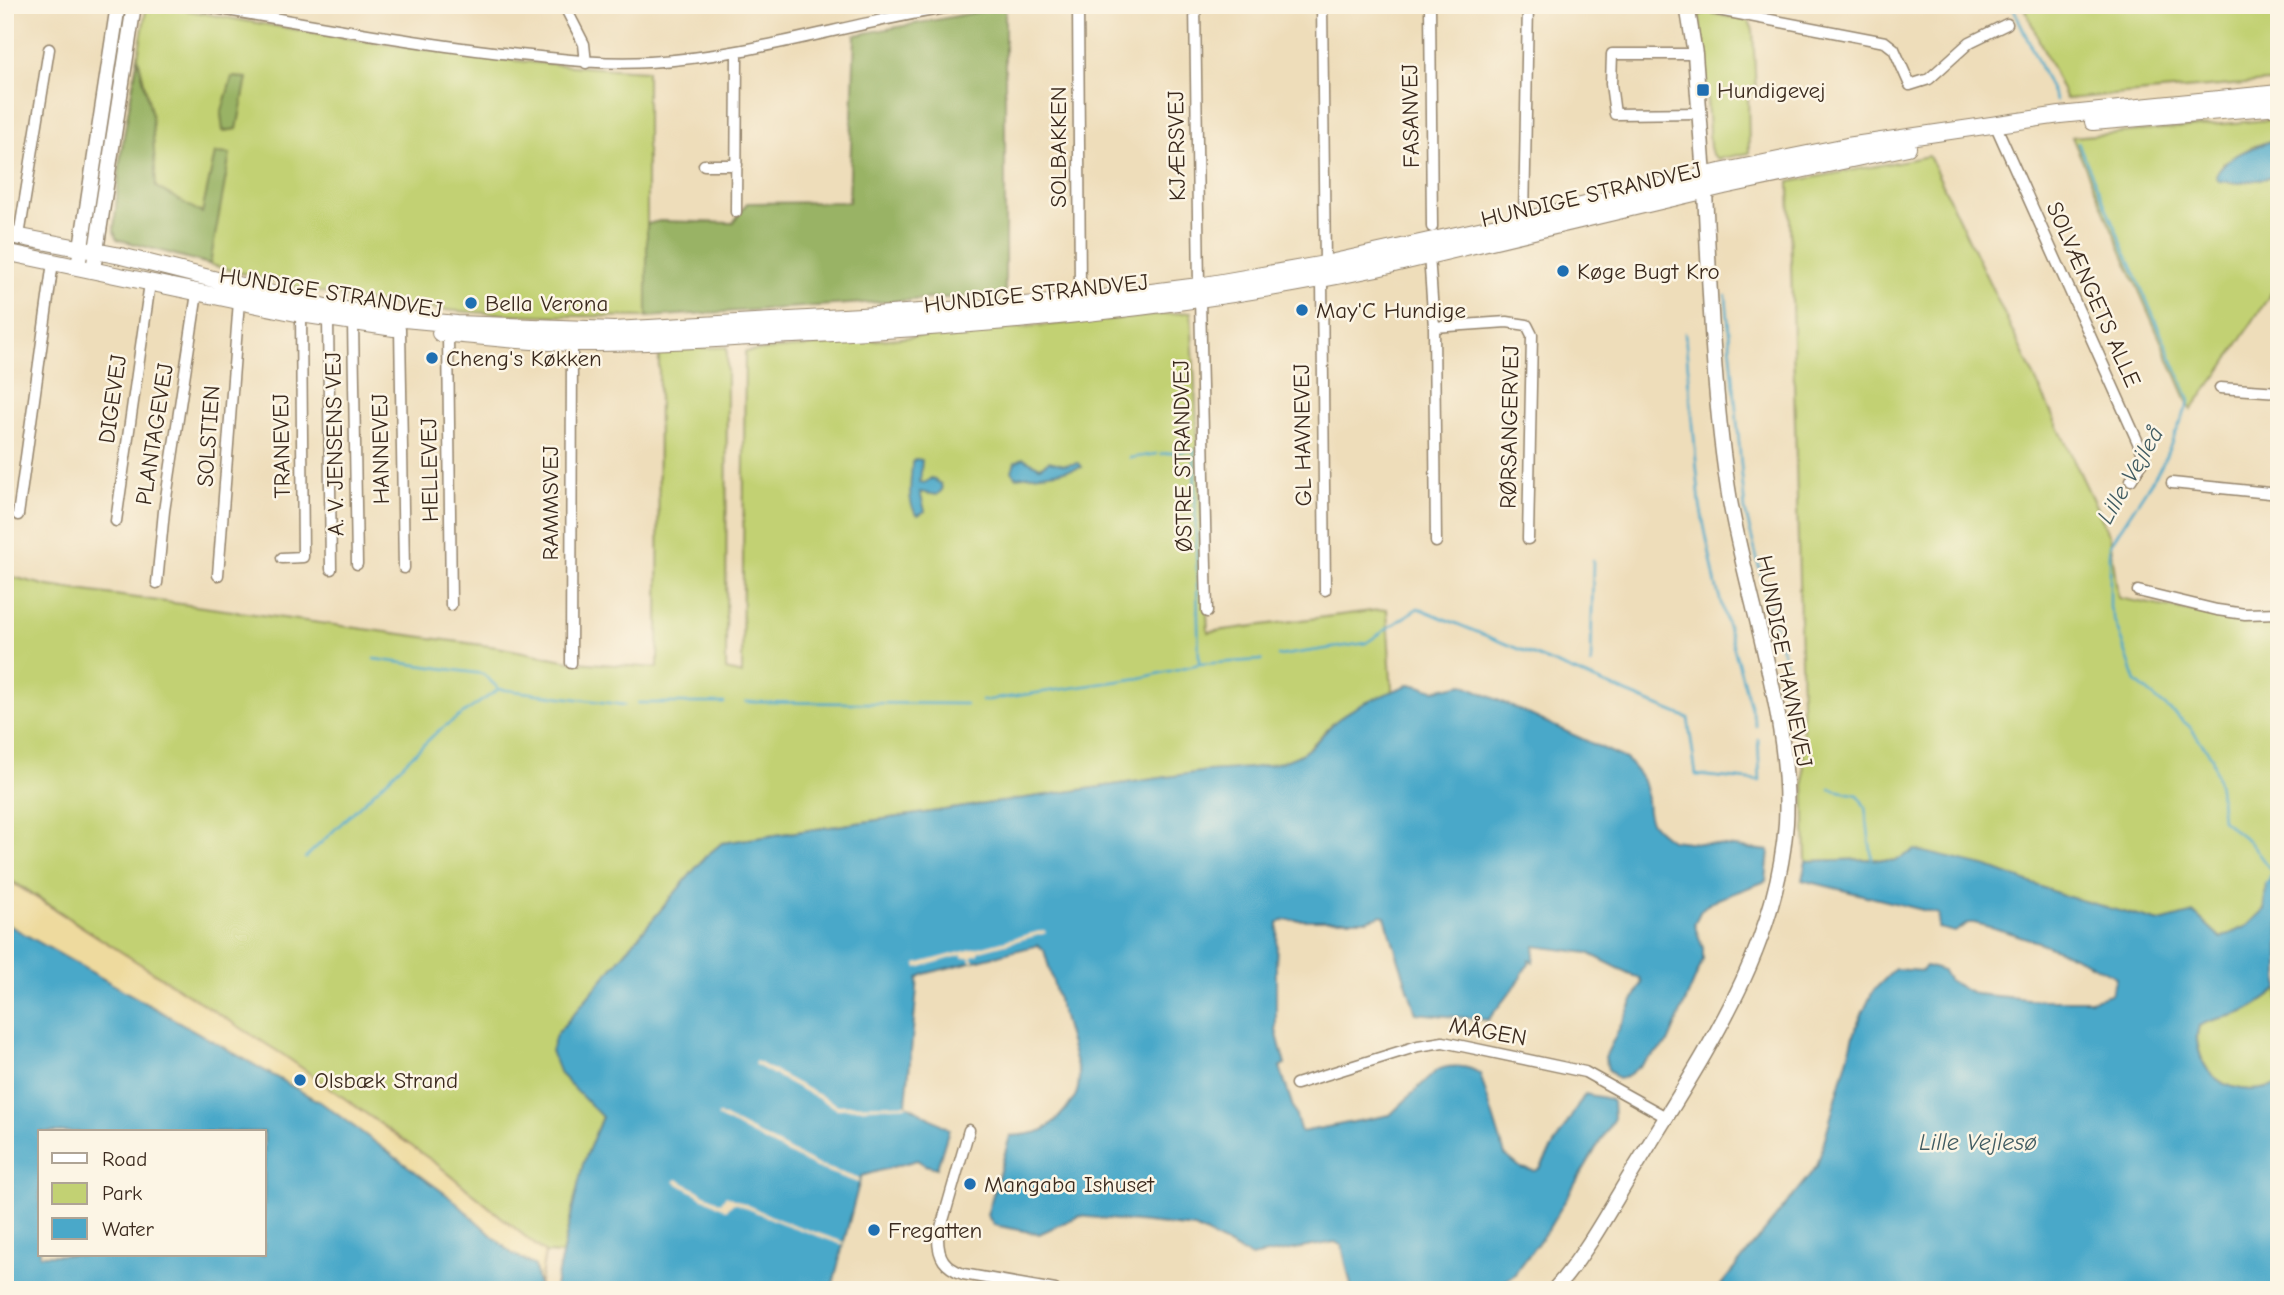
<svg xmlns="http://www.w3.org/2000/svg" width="2284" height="1295" viewBox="0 0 2284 1295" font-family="'Comic Neue',sans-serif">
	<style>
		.green { fill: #c2d173; stroke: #7e7e48; stroke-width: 2 }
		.forest { fill: #99b365; stroke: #6a6e42; stroke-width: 2 }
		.sand { fill: #eeda9e; stroke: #94825e; stroke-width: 2 }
		.water { fill: #4aa8c9; stroke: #426974; stroke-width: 2; fill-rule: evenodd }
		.pier { fill: #eeddba }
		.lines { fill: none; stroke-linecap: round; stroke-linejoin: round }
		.stream { stroke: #4aa8c9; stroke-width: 2.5 }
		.minor-casing { stroke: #94846c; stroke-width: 13 }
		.tertiary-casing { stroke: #94846c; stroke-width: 17 }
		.secondary-casing { stroke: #94846c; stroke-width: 18 }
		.minor { stroke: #fff; stroke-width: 10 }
		.tertiary { stroke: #fff; stroke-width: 14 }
		.secondary { stroke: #fff; stroke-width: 16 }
		.poi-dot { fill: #1f6fb2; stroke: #fcf5e5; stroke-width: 2.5 }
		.labels { text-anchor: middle; stroke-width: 5; stroke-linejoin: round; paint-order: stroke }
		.poi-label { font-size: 23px; fill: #3b2a1e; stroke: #fcf5e5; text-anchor: start }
		.street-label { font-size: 23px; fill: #3b2a1e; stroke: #fcf5e5 }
		.water-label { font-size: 24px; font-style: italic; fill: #415c62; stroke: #fcf5e5 }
	</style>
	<rect width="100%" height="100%" fill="#fcf5e5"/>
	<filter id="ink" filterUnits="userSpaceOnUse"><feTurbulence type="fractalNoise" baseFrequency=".0143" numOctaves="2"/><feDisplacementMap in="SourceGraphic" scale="14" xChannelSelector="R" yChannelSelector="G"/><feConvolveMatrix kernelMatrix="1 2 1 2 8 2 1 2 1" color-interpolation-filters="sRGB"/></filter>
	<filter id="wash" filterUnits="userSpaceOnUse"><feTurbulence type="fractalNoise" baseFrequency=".00686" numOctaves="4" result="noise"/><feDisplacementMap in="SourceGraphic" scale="28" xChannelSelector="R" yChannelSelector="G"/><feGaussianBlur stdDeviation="1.57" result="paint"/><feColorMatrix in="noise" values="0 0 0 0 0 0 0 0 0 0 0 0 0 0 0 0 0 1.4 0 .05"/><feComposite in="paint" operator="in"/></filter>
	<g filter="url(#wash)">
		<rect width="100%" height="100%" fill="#eeddba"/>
		<path class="green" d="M147,5h12c163,31 323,58 488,66v246c-101,-1 -203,-2 -303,-20 -77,-15 -152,-38 -227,-58l-3,-8 7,-78z
			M2023,5h256v76l-213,18z
			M1705,12l44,9 4,9 3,63 -8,-1 1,61 -31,6 -6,-5 -2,-7 -6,-95 -5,-36z
			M2279,119v19l-27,9 -29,16 3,18 3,2 50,-7v105l-60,92 -28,37 -119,-273z
			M1929,156l181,380 8,62 128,24 33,-2v257l-13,7 -2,25 -17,17 -26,12 -27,-25 -34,9 -95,-26 -77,-29 -116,-8 -66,2 -17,-679z
			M1191,312l17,320 179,-23 4,72 2,11c-20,9 -44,17 -61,32 -11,10 -18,22 -31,30 -27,17 -63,15 -94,17l-485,72 -17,14 -149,178 4,39 42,42 -19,48 -21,90 -17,-1 -107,-88 -412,-276 -21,-11v-303l43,11 449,61 78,15 83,6 1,-318 68,-3 -1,323 16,4 3,-322z
			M2279,989v95c-31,13 -69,4 -79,-31 -3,-10 -4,-16 -1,-27 13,-8 28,-8 42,-13 14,-5 26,-15 38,-24z"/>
		<path class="forest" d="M1005,7v287l-358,23v-93l13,-3 73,2 14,-20 102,-1 6,-167z
			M138,57l14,59 4,71 46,26 13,-60 15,1 -20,110 -93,-25 -3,-8 7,-78z
			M232,77l15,1 -10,51 -14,2 -2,-17z"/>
		<path class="sand" d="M5,878l280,178 153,109 107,88 -6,35 -4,-22 -24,-13 -60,-55 -128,-94 -318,-181z"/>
		<path class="water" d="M2279,138v38l-40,7 -20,-2 -3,-5c5,-20 45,-31 63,-38z
			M1023,458l17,9 9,-6 16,4 14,-2 3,4c-20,6 -46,7 -66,10l-4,-6 3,-9z
			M916,459l6,1 -2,22 5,1 6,-5 10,6 1,6 -5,5 -17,-3 5,19 -7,4c-13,-11 -6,-37 -6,-53z
			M1410,684l25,6 28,-6 163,75c5,6 14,15 17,22 11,31 -7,35 28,59l98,11 -3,30 -56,21 -9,8 -7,14 9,24v12l-35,83 -42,34 -8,2 -10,-10 -3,-12 37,-74 -2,-4 -52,-26 -53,-7 -2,16 -4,-3v4l-8,12 1,2 -34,43 -72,-7 -31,-96 -3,-2 -15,5h-82l-7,3 -2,43v64l9,35 -5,2 21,65 89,-17 46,-44c11,-7 33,-6 44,3l25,81 16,13 14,3 5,-3 45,-74 25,5 3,3 1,16 -65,110 -35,47 -25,15h-137l-10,-44 -7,-4 -84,15 -56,-29 -116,-12 -40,18 -45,-9 -7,-10 23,-79c31,-2 37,-4 57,-28 10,-12 12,-18 12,-34l-35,-124 -6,-5 -114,29 -6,4 -12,126 43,25 -12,39 -12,-3 -8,-5 -56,16 -28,108 2,6h-281l29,-126 19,-47 -42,-43 -9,-23 5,-16 149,-178 17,-14 485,-72c31,-2 61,-2 90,-15 19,-8 28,-28 44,-39 20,-15 47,-23 69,-33z
			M1915,850l73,17 77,29 95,26 34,-9 27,25 26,-12 17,-16 2,-26 13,-7v112c-12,9 -24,19 -38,24 -14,5 -29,5 -42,13 -4,11 -2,17 1,28 10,34 48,43 79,30v206h-562l100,-124 40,-141 16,-34 22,-22 27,2 4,-5 17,5 6,10 26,13 64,6h51l21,-6 5,-17c-45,-25 -92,-42 -142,-54h-6l-13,9 -17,-4 1,-14 -137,-34 4,-19 66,-2 23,2z
			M5,923l318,181 128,94 60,55 24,13 4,24h-534zM40,1132h224v123h-224z"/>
		<path class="pier" d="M1044,930l2,3 -67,18v3l-7,2 2,6h-3l-1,-5 -7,1 -1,-3 -45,13 -1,-4z
			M756,1061l82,44 68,-1 4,2 -73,3 -83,-45z
			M719,1114l97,50 44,15 -2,4 -44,-16 -97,-50z
			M677,1179l44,24 5,-8 54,25 64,22 -1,3 -62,-22 -47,-20 -8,7 -52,-28z"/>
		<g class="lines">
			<path class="stream" d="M2012,5l44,96
				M2078,143l112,257 -28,65 -52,80v63l26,74 53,44 23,31 7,31 3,32 27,21 23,31 -5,14
				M1726,296l19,214 21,85 19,67
				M1685,333l15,172 16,80 40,141
				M1161,454l33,-4 5,214
				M1130,458l27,-4
				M1278,656l88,-13 52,-35 270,110 8,57 64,6 -2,-42
				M374,659l109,15 16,15
				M1591,664l2,-104
				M982,701l158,-23 59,-14 63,-4
				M746,702l220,2
				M638,703h86
				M1830,789l28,6 7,12 7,52
				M305,858l133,-127 61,-42 126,16"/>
		</g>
	</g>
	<g filter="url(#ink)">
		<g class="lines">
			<g class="minor-casing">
				<path id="minor" d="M198,5c101,17 201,36 303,48 50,5 98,12 148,9 108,-6 211,-43 317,-57
					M564,5l20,39 2,19
					M1078,5l2,283
					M1195,5l4,281
					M1322,5l3,259
					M1430,5l2,222
					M1688,10l20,-2 177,34 9,7 16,36 19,-6 41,-37 37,-18
					M1695,54h-83l-1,30 4,30 85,-1
					M1995,124l150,334 -14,22
					M704,165h33
					M736,212l1,-159
					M1524,220l4,-215
					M19,236l30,-187
					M1429,255l5,72 2,215
					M1322,280l3,310
					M1200,298l7,314
					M2278,300h1
					M328,319l3,250
					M353,323l4,241
					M1434,327l73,-5 20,3 5,10 -4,204
					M400,329l4,239
					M448,334l3,271
					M2220,388l59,4
					M2172,483l107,11
					M18,515l35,-253
					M116,521l34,-238
					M282,558l21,-1 -2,-243
					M218,575l21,-274
					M157,583l7,-72 33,-218
					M2138,591l79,19 28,4 34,-1
					M571,663l1,-320
					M1296,1084l122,-38 25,-4 142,30 81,45
					M969,1130l-31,108c0,20 7,29 25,36l92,16
					M1162,1290h23"/>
			</g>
			<g class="tertiary-casing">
				<path id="tertiary" d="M1687,5l8,49 9,122
					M78,267l40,-262
					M93,270l41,-265
					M1554,1290c35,-39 59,-88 87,-132 64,-105 136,-208 145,-335 6,-102 -38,-220 -56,-322 -17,-102 -20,-207 -25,-310"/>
			</g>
			<g class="secondary-casing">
				<path id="secondary" d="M2093,122l186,-16
					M5,234l116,22 204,51 79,12 53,5 157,6 247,-14 219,-15 119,-15 126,-22 199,-44 196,-48 127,-26 213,-31 219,-22
					M5,252l296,62 93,14
					M440,333c44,4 89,9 132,10 74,1 149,-5 222,-8 195,-9 392,-27 583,-67l347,-82 184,-39"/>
			</g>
			<use href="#minor" class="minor"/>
			<use href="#tertiary" class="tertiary"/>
			<use href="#secondary" class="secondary"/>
		</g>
	</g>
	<g class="poi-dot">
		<rect x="1696" y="83" width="14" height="14" rx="3.5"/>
		<circle cx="1563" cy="271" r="7"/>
		<circle cx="471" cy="303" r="7"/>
		<circle cx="1302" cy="310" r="7"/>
		<circle cx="432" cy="358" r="7"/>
		<circle cx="300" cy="1080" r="7"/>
		<circle cx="970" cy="1184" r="7"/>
		<circle cx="874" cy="1230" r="7"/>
	</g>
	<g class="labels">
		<g class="poi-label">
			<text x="1717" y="98">Hundigevej</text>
			<text x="1577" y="279">Køge Bugt Kro</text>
			<text x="485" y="311">Bella Verona</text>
			<text x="1316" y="318">May'C Hundige</text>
			<text x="446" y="366">Cheng's Køkken</text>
			<text x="314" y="1088">Olsbæk Strand</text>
			<text x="984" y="1192">Mangaba Ishuset</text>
			<text x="888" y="1238">Fregatten</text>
		</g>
		<g class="street-label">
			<text transform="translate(1410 116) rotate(-91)" y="8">FASANVEJ</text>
			<text transform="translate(1176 146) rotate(-91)" y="8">KJÆRSVEJ</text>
			<text transform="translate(1058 147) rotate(-90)" y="8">SOLBAKKEN</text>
			<text transform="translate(1591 194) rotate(-13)" y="8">HUNDIGE STRANDVEJ</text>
			<text transform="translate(331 292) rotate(9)" y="8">HUNDIGE STRANDVEJ</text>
			<text transform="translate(1036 293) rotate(-6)" y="8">HUNDIGE STRANDVEJ</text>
			<text transform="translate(2094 294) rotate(66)" y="8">SOLVÆNGETS ALLE</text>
			<text transform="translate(112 399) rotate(-82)" y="8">DIGEVEJ</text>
			<text transform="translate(1509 427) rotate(-89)" y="8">RØRSANGERVEJ</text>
			<text transform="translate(154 434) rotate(-81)" y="8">PLANTAGEVEJ</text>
			<text transform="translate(1302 435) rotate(-91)" y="8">GL HAVNEVEJ</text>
			<text transform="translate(208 436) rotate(-86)" y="8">SOLSTIEN</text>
			<text transform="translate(334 444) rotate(-91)" y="8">A. V. JENSENS VEJ</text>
			<text transform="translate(281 446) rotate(-91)" y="8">TRANEVEJ</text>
			<text transform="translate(380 449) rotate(-91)" y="8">HANNEVEJ</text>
			<text transform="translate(1182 456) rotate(-91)" y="8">ØSTRE STRANDVEJ</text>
			<text transform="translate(429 470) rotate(-91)" y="8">HELLEVEJ</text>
			<text transform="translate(550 503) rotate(-90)" y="8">RAMMSVEJ</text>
			<text transform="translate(1785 661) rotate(79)" y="8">HUNDIGE HAVNEVEJ</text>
			<text transform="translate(1488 1031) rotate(10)" y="8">MÅGEN</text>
		</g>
		<g class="water-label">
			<text transform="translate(2130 475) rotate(-60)" y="8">Lille Vejleå</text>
			<text x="1978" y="1150">Lille Vejlesø</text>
		</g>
	</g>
	<rect width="2284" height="1295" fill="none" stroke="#fcf5e5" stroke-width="28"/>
	<rect x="38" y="1130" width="228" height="126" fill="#fcf5e5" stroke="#afa495" stroke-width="2"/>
	<rect x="52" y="1153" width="35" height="10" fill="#ffffff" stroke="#afa495" stroke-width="2"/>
	<text x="102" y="1166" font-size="21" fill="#3b2a1e">Road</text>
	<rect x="52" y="1183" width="35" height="21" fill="#c2d173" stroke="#afa495" stroke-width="2"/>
	<text x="102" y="1200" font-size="21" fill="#3b2a1e">Park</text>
	<rect x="52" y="1218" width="35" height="21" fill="#4aa8c9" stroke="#afa495" stroke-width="2"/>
	<text x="102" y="1236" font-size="21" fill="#3b2a1e">Water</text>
</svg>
